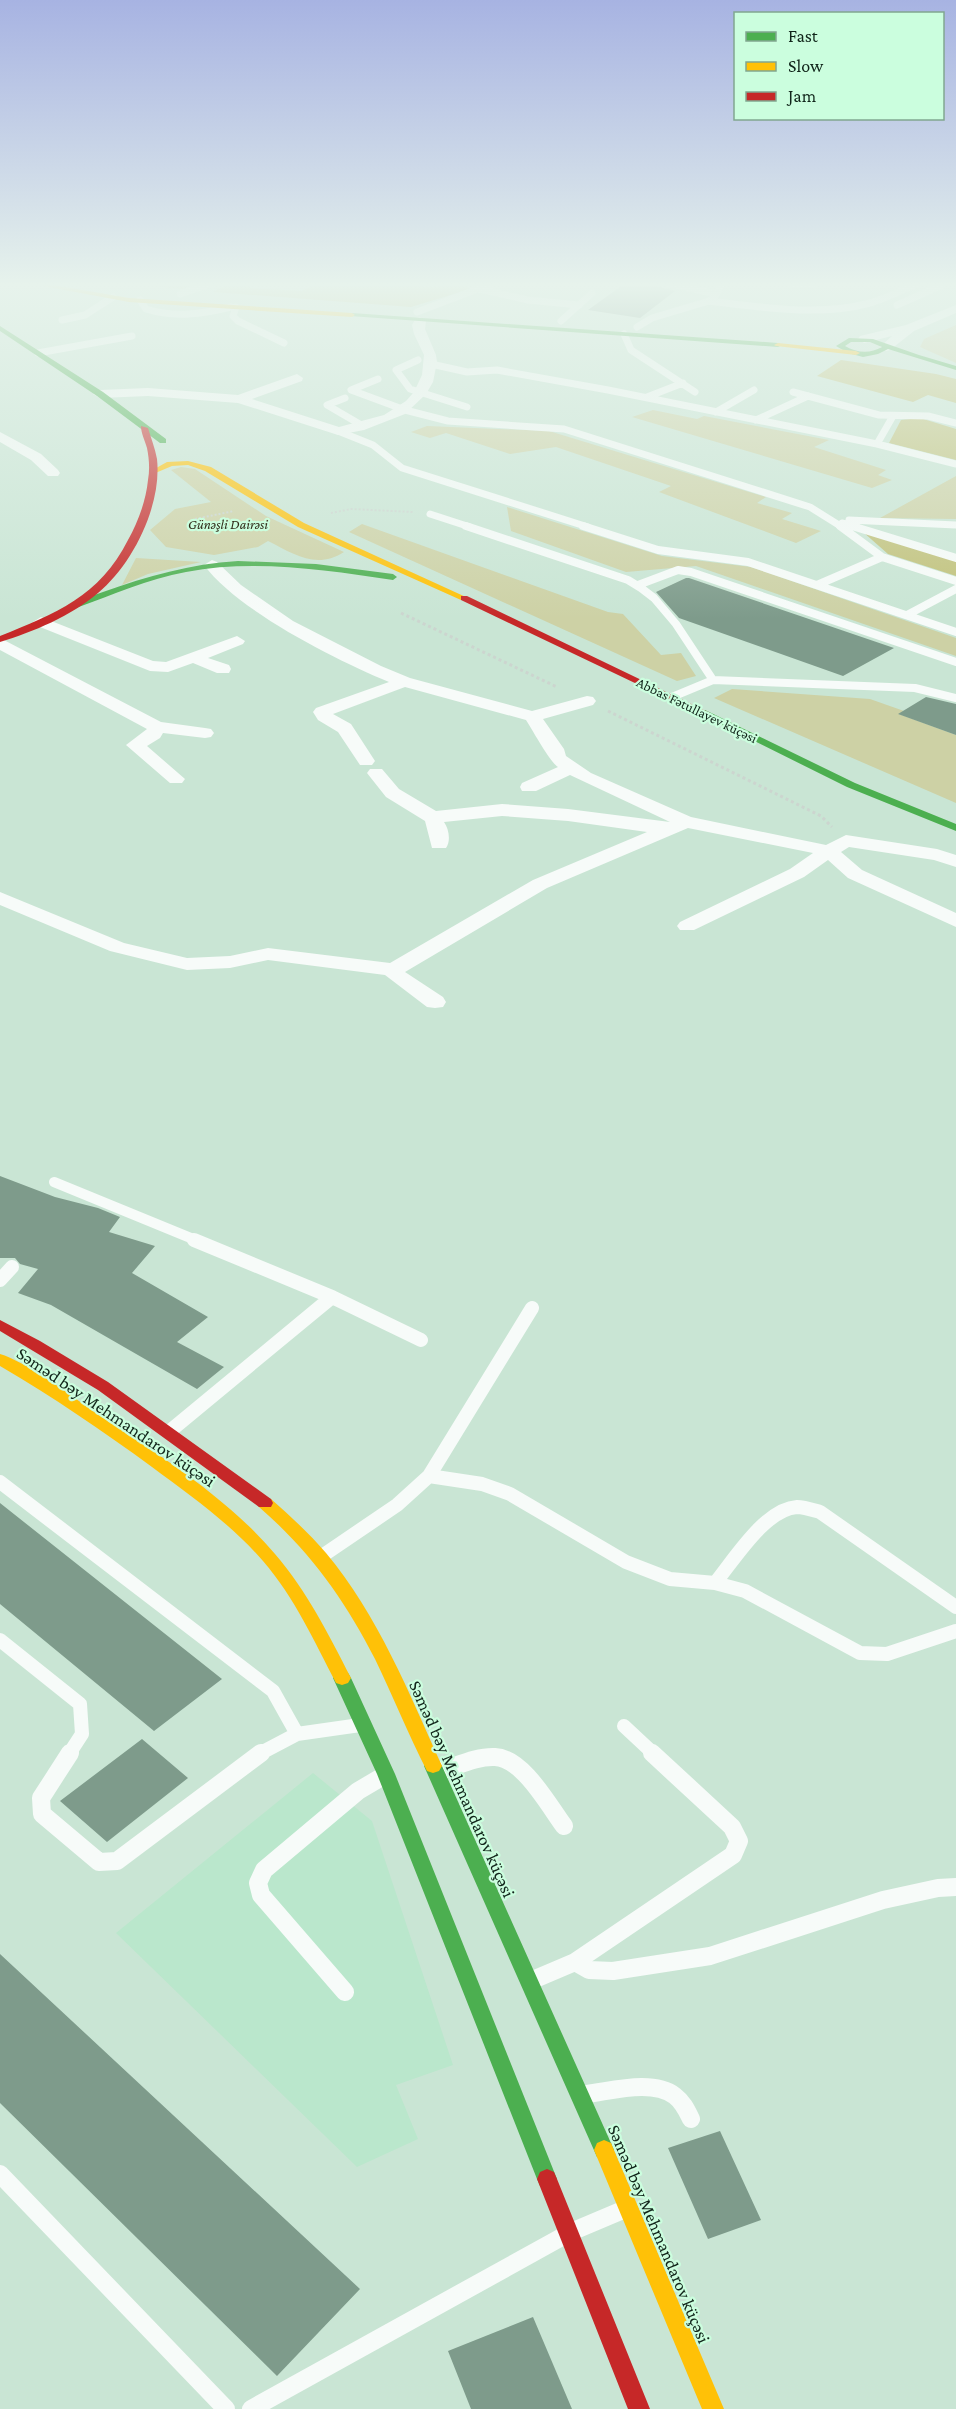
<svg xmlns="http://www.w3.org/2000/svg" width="956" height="2409" viewBox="0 0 956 2409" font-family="'Crimson Pro',serif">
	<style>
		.built { fill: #bae7cc }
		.green { fill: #cdd1a5 }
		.forest { fill: #c1c17a }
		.building { fill: #7e9b8b }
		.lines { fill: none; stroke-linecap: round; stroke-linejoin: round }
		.path-far1 { stroke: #ccd5cf; stroke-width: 2; stroke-dasharray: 2 2; stroke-linecap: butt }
		.path { stroke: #ccd5cf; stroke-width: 3; stroke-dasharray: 3 3; stroke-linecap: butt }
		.lane-far4 { stroke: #f7fbf9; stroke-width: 7 }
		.lane-far3 { stroke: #f7fbf9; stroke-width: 8 }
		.lane-far2 { stroke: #f7fbf9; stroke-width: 10 }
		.lane-far1 { stroke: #f7fbf9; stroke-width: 14 }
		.lane { stroke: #f7fbf9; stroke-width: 18 }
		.street { fill: #f7fbf9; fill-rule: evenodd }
		.fast { fill: #4caf50; fill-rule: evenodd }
		.slow { fill: #ffc107; fill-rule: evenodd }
		.jam { fill: #c62828; fill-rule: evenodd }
		.labels { text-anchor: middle; stroke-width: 4.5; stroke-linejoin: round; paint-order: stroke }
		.far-park-label { font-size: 14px; font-style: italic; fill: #302c19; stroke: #cbfede }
		.far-street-label { font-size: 14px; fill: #11251a; stroke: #cbfede }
		.near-street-label { font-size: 18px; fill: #11251a; stroke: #cbfede }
	</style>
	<rect width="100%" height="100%" fill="#c9e5d4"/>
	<path class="built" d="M313,1773l59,48 81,244 -57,20 22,54 -61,28 -241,-234z"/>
	<path class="green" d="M956,325v38l-36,-16 4,-8z
		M653,410l44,9 7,-3 125,24 -15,7 72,23 -8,5 14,5 -20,8 -240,-71z
		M427,426l122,5 217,66 -9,6 35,10 -10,6 39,12 -25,12 -137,-51 12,-6 -115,-39 -46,7 -64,-21 -16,5 -19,-6z
		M181,467l14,2 71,47 78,36c-28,18 -50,2 -76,-11l-10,6 -44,8 -48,-8 -16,-17 25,-21 36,-7 -40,-32z
		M956,476v43l-76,-1z
		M507,507l155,49 89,11 205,71v18l-260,-90 -70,6 -115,-41z
		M362,524l246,88 15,2 38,41 20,-2 15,23 -19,5 -328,-149z
		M136,558l65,4 -53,12 -26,11z
		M732,689l138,10 34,12 -5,3 57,21v68l-242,-105z"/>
	<path class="forest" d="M114,282h89l-21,7z
		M232,282l19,6 51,3c15,-12 83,-11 105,-9 6,0 12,4 18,5 19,2 24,-8 45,2l-59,18 -198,-15z
		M841,360l95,14 20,5v24l-28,-8 -15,7 -96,-26z
		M920,418l36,11v31l-67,-17 12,-23z
		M863,532l93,29v15l-68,-22z"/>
	<path class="building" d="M627,282h13l35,9 -35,27 -52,-8z
		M686,578h3l205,70 -51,28 -164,-58 -23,-26z
		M926,697l30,7v31l-58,-21z
		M0,1176l55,21 43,11 22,9 -11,15 46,14 -23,27 76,44 -31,25 47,25 -27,22 -146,-84 -33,-12 20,-24 -18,-5 -5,-6h-15z
		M0,1503l222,176 -68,52 -154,-127z
		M142,1739l46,39 -81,64 -47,-41z
		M0,1954l360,335 -83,87 -277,-273z
		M720,2131l41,89 -53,19 -40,-91z
		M533,2317l39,92h-101l-23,-58z"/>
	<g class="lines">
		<path class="path-far1" d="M331,513l20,-4 62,3
			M195,519l39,-8"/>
		<path class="path" d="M401,613l156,74
			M608,711l213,105 11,11"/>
		<path class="lane-far4" d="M663,282l53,12
			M775,282l27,2 24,-2
			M479,289l49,11 51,5
			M180,294l35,-12
			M140,300l6,9c29,9 56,5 85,-2
			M709,301c51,6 110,16 161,2 18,-5 34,-14 51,-21
			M897,305l43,-19 -7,-4
			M236,307l-3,9 5,5 46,22
			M417,312l79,-30
			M62,320l23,-5 28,-18
			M561,321l31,-28
			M637,327l15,-9 57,-17 6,-4 7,-15
			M624,334l7,16 64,42
			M38,353l94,-17
			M418,360l-22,10 14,19 57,18
			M431,364l36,8 30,-2 111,20 269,54 79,20
			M378,379l-27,11 54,20 43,11 116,8 246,78 32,20
			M793,392l86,23 49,1 28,7
			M647,397l36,-14
			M345,398l-18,7 36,21
			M716,412l38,-22
			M756,420l52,-24
			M338,431l35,14 29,23 186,59
			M877,444l16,-28
			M430,514l40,13
			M849,520l107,5
			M842,523l15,4"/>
		<path class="lane-far3" d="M466,526l162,54 13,8 13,10 22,26 37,56 -41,17
			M583,526l75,24 90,12 208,70
			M840,526l42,31 74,24
			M852,526l104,32
			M638,585l40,-15 13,2 265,90
			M817,585l65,-28
			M907,615l49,-26
			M713,680l202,8 41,10"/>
		<path class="lane-far2" d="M54,1182l144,59"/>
		<path class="lane-far1" d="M0,1280l12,-13
			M332,1297l89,43
			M170,1431l162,-134 -138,-57
			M429,1476l103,-168
			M0,1482l273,209 24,43
			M322,1556l75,-51 32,-29 53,8 28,10 116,68 44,17 45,4 30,8 115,62 27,1 69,-23
			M715,1583c19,-23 50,-74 82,-76 7,0 16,3 23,5l136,95
			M0,1640l80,64 2,30 -13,20
			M624,1726l30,28
			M259,1754l38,-20 63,-9"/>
		<path class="lane" d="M70,1753l-29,45 1,16 57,48 18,-1 144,-108
			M440,1771c17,-5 37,-15 55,-14 28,1 54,49 69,69
			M575,1962l14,8 24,1 97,-15 173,-56 55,-12 18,-1
			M535,1979l40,-17 158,-107 6,-14 -7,-14 -80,-74
			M345,1992l-84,-97 -3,-12 6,-13 94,-79 22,-13
			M587,2094c25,-3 66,-15 88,2 8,6 12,15 16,23
			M0,2174l226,235
			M578,2229l45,-19
			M251,2409l309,-171"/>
		<path class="street" d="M956,305v8l-42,18 -24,19 -4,1 -6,-4 12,-11 -28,7 -6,-4 2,-3 46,-11z
			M420,317l6,4 -1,8 11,26 1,7 -4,20 -7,12 -21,20 -41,16 -26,5 -100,-32 -90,-7 -48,2 -7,-4 7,-4 48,-2 90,7 59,-21 6,4 -1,3 -50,18 87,28 45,-12 22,-14 8,-9 8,-17 2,-20 -10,-21 -2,-9 4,-7z
			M0,432l41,22 17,16 2,3 -2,3h-10l-17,-16 -31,-18z
			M212,560l5,2 24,23 52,36 88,45 29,12 122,33 55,-15 6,1 3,4 -3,4 -50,14 21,30 2,7 25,17 100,44 135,28 20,-10 91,14 19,6v12l-22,-7 -85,-13 -8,5 21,18 94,43v14l-108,-49 -20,-18 -24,17 -110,53h-14l-3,-4 3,-4 110,-53 23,-16 -125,-25 -141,60 -142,84 38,25 3,5 -3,5 -8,1 -8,-1 -42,-32 -117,-15 -38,8 -43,2 -77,-19 -110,-46v-13l124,51 63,15 43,-2 38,-8 122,15 143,-83 114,-48 -79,-11 -66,-5 -58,6c5,7 7,19 2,26h-14l-7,-27 -39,-24 -19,-24 3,-4h12l17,20 37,22 66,-7 66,5 102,13 -100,-47 -34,16h-14l-2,-4 2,-4 36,-16c-8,-5 -25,-36 -32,-47l-121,-33 -72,27 18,10 24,37 -3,4h-12l-22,-33 -20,-12 -5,-8 3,-4 73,-26c-53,-22 -151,-71 -185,-117z
			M41,617l112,44 13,1 71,-26 8,5 -2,3 -35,14 21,7 2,4 -2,4h-12l-24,-10 -25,9 -18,-1 -115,-46 -2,-3z
			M0,638l161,84 44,6 6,1 3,4 -3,4 -6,1 -42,-5 -3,5 -13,8 38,33 -3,4h-12l-44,-38 21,-16 -147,-79z"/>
		<path class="fast" d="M352,313l426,30 4,2 -4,2 -428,-31z
			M0,326l103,66 63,47v4h-6l-63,-47 -97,-65z
			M849,338l24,1 46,16 37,11v4l-68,-21 -10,5 -15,3 -15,-4 -12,-7zM851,342h19l12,5c-12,7 -25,6 -37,-1z
			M238,561l78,3 77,10 4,3 -4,3c-68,-10 -139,-21 -207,-8 -38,7 -74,23 -110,36l-8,-2c9,-7 24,-10 35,-14 45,-16 87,-28 135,-31z
			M705,710l150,73 101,41v7l-109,-44 -145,-72v-4z
			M342,1671l6,2 3,5 44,96 162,405 -3,7 -7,3 -7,-3 -3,-7 -160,-405 -44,-96 3,-5z
			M433,1759l6,2 3,5 169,377 3,7 -3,7 -7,3 -7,-3 -173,-391 3,-5z"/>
		<path class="slow" d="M22,282h14l93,16 223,15 3,2 -3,2 -223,-15z
			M778,343l78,8 4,2 -4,2 -80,-9 -2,-1z
			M188,461l23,6 93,56 164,75 -7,2 -163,-73 -93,-56 -17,-6 -16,1 -19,8 -4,-2 18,-10z
			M0,1354c24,7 71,41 93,57 62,41 134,86 182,143 32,37 54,81 76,124l-3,5 -6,2 -6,-2c-22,-42 -41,-85 -73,-122 -32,-37 -72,-65 -111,-94 -49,-36 -99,-70 -152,-101z
			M265,1497l6,2c19,17 38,34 55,54 52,62 83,140 116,213l-3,5 -6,2 -6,-2c-19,-37 -34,-75 -52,-112 -30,-59 -66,-109 -116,-152l-2,-4 2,-4z
			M604,2140l7,3 113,266h-22l-108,-259 3,-7z"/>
		<path class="jam" d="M141,426l7,2c3,10 7,20 9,31 5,46 -24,105 -59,134 -27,23 -65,39 -98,49v-6c55,-22 100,-40 128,-96 10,-18 18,-39 20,-60 2,-11 1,-22 -1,-32 -2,-7 -6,-15 -6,-22z
			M461,596h6l243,117 -8,2 -241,-115z
			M0,1320l40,21 68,41 163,117 2,4 -2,4h-12l-161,-117 -98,-59z
			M547,2169l7,3 3,7 93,230h-22l-91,-230 3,-7z"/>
	</g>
	<linearGradient id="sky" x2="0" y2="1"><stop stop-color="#a7b3e2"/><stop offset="0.46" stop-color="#e7f3ec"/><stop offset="1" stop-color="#e7f3ec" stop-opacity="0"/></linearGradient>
	<rect width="956" height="619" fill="url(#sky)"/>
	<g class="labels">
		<g class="far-park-label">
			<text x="228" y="529">Günəşli Dairəsi</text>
		</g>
		<g class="far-street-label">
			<text transform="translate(697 710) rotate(26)" y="5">Abbas Fətullayev küçəsi</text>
		</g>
		<g class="near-street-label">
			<text transform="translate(116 1417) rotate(34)" y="6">Səməd bəy Mehmandarov küçəsi</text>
			<text transform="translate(462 1789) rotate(66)" y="6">Səməd bəy Mehmandarov küçəsi</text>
			<text transform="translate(659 2234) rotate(67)" y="6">Səməd bəy Mehmandarov küçəsi</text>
		</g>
	</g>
	<rect x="734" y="12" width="210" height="108" fill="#cbfede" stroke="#81a790" stroke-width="1.5"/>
	<rect x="746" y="32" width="30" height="9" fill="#4caf50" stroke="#81a790" stroke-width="1.5"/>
	<text x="788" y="42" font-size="18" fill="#11251a">Fast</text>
	<rect x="746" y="62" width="30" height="9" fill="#ffc107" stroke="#81a790" stroke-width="1.5"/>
	<text x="788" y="72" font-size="18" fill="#11251a">Slow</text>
	<rect x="746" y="92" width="30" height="9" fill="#c62828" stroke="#81a790" stroke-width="1.5"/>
	<text x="788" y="102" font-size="18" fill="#11251a">Jam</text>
</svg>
